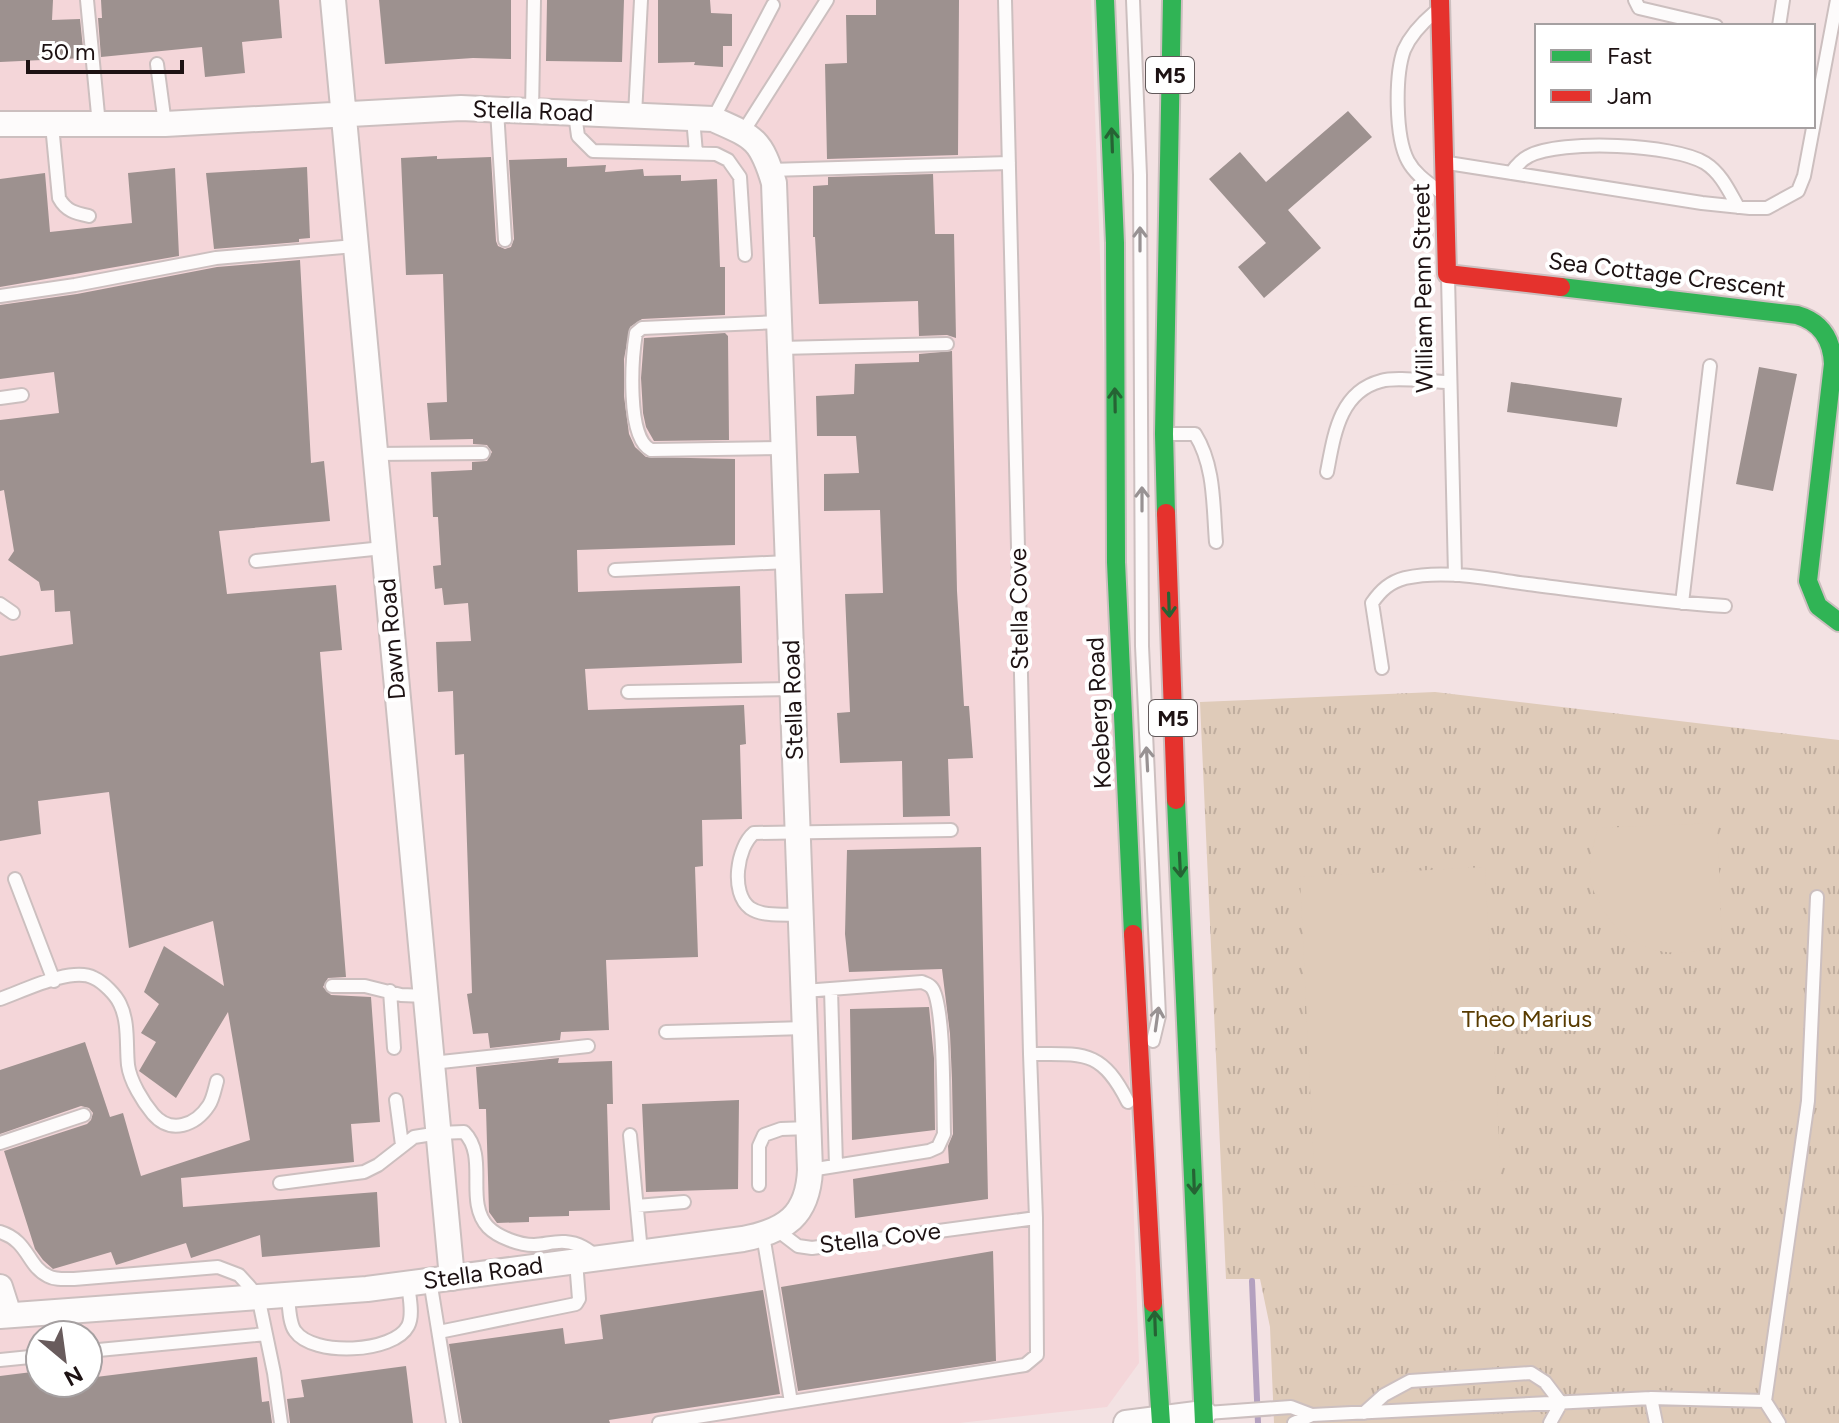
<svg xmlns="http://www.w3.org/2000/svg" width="1839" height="1423" viewBox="0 0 1839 1423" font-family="Figtree,sans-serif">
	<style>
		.built { fill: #f4d6d9; fill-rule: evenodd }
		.park { fill: url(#park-tufts) }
		.pitch { fill: #dfcbb9 }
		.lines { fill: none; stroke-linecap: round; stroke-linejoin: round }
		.stream { stroke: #b3a0bf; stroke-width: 6 }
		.building { fill: #9d918f }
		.lane-casing { stroke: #ccbfbf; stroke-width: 16 }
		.street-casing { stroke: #ccbfbf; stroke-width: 28 }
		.fast-casing { stroke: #ccbfbf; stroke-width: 22 }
		.jam-casing { stroke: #ccbfbf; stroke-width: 22 }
		.lane { stroke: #fdfbfb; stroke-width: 12 }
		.street { stroke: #fdfbfb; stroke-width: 24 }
		.fast { stroke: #30b455; stroke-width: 18 }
		.jam { stroke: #e5322d; stroke-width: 18 }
		.oneway { stroke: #266334 }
		.oneway2 { stroke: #989293 }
		.labels { text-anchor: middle; stroke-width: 8; stroke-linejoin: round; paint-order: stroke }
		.shield { fill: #fff; stroke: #61595a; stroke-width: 2 }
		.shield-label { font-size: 22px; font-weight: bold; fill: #1d1213 }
		.street-label { font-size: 24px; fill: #1d1213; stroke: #fff }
		.park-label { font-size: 24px; fill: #583b00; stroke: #fff }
	</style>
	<defs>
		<pattern id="park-tufts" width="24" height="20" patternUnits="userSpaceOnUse" patternTransform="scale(2)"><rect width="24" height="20" fill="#dfcbb9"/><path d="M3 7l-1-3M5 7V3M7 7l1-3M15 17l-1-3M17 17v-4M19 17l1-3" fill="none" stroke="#bfad9e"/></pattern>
	</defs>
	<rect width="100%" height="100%" fill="#f3e2e3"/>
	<path class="built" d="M0,0h1091l48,1363 -32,44 -148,16h-959zM40,1335h48v48h-48z"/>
	<path class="park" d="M1435,692l404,48v683h-565l-4,-96 -10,-48h-34l-26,-577z"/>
	<path class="pitch" d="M1717,823l5,120c-44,19 -92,11 -118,-32 -6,-11 -13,-22 -14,-34 -2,-16 4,-34 8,-49z
		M1485,867l16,311 -186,11 -15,-312z"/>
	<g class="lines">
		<path class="stream" d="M1252,1281l6,142"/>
	</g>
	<path class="building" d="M0,0h53l-1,20 28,-1 4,39 -84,4z
		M101,0h178l3,38 -40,4 3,31 -40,4 -3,-30 -101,10 -3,-39h4z
		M379,0h132v59l-38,-1 -88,6z
		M547,0h77l-2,62 -76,-1z
		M658,0h52l1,13 21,1v32h-9v21l-29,-2 1,-3 -37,1z
		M876,0h83l-1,155 -131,4 -2,-95 22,-1 -1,-48h30z
		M1348,111l24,26 -84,73 33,38 -57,50 -26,-31 28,-24 -57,-64 31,-27 26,30z
		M437,156v3l54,-2 5,84 2,5 7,3 6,-2 3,-8 -5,-79 58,-2v9l39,-2 -1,7 38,-3 1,7 37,-1v6l36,-2 3,88h5v48l-83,4 -12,8 -6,32v37l5,38 6,13 11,10 89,2v86l-158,5 1,42 162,-6 2,77 -157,6 3,41 156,-5 2,39 -6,1 2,74 -40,1 1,46 -8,1 3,90 -92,3 3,70 -48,2 -1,8 -70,8 -2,-15 -15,1 -6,-40 5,-1 -8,-239 -9,1 -2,-64 -15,1 -2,-50 35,-1 -3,-38 -24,2 -2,-17 -7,1 -2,-23 8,-1 -3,-48h-5l-2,-45 41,-2v-8l15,-1 5,-9 -5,-7 -14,-1v-5l-43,1 -3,-37 20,-1 -4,-128 -37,1 -5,-117z
		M307,167l3,71 -11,1v3l-85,7 -8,-76z
		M175,168l4,88 -179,31v-108l45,-6 5,59 82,-9 -4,-50z
		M933,174l2,60h19l2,104 -9,-3 -28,1 -1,-35 -99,3 -4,-67h-2v-51l15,-1v-8z
		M300,260l11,203 13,-2 6,60 -111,10 8,63 109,-9 6,65 -22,2 26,325 -18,1 -5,9 8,8 40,2 9,125 -29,2 3,38 -173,16 2,29 194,-15 3,55 -118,10 -2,-22 -69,23 -5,-15 -70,22 -5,-13 -58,17 -10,-9 -8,-11 -31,-98 83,-27 4,-4 2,-7 -4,-5 -8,-2 -81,28v-64l85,-28 25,75 13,-4 18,63 109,-36 -22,-128 -52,86 -37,-27 17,-29 -15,-9 18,-29 -15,-12 20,-46 60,40 -11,-65 -84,27 -20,-156 -71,9 3,33 -41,7v-185l73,-12 -3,-33 -15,1 -1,-22 -13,1 -2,-9 -31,-22 6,-9 -10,-61 -4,1v-71l59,-7 -5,-41 -54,7v-74l77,-11 140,-27z
		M725,333l3,3 1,104 -75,1 -8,-14 -3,-14 -2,-35 3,-40z
		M952,351l5,240 7,115h5l4,52 -25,1 2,57 -47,1 -1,-56 -62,2 -3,-50 13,-1 -5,-118 38,-1 -3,-83 -56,1v-37l35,-1 -3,-37h-39l-1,-40 38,-2 1,-30 64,-2v-8z
		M1759,367l38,7 -24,117 -37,-7z
		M1511,382l111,16 -5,29 -110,-15z
		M981,847l7,352 -133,19 -2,-39 96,-16 -1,-17 5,-12 -1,-54 -2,-46 -8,-65 -93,3 -4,-38 2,-84z
		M929,1007l5,51 1,72 -83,10 -2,-131z
		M559,1058l-1,5 54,-2 1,43h-6l3,106 -41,1v5l-40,1v5l-32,1 -8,-11 -3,-103h-7l-3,-42z
		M739,1100l-1,89 -92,3 -4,-88z
		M993,1251l3,110 -198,30 -17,-104z
		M763,1290l17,104 -171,26 1,3h-148l-13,-79 114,-16 2,16 38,-5 -3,-24z
		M257,1357l5,45 7,-1 3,22h-272v-47l40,-5v12h48v-5z
		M406,1366l7,57h-123l-3,-24 17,-2 -3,-17z"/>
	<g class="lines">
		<g class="lane-casing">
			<path id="lane" d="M87,0l12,125
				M1133,0l7,175 2,471 17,370 -6,25
				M1635,0l4,8 77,18
				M1435,12c-13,11 -24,22 -31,38 -9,25 -9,87 4,111 7,13 19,21 31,30
				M1779,26l4,-26
				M157,64l8,60
				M497,110l8,130
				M532,111l2,-111
				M575,114l3,22 15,15 123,3 12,6 12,17 5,78
				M635,115l6,-115
				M693,118l3,35
				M713,119l60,-114
				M52,125l7,73c7,13 16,15 30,18
				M743,132l84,-132
				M1448,163l254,40 48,5h17l31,-17 6,-15 33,-176
				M770,170l239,-7
				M1511,173c5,-7 10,-13 18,-17 32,-17 145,-12 176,7 16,10 24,28 33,44
				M1448,277l7,298
				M0,296l75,-11 141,-27 139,-12
				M779,322l-137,6 -6,5c-4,24 -10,105 15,117l133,-2
				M780,348l167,-4
				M0,398l22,-3
				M1167,434h28c20,32 18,72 21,108
				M375,454l108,-1
				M1327,472c7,-36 12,-80 54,-91 16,-5 50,1 68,1
				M256,561l127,-13
				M615,570l173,-8
				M1682,603l28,-237
				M0,604l13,9
				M1382,668l-10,-65c9,-13 18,-21 33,-25 40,-9 84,1 123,6 66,8 131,18 197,22
				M628,692l165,-3
				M15,879l39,102
				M801,915c-15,-1 -38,2 -51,-7 -20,-15 -13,-61 4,-75l197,-3
				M332,986h33l36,9 25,1
				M831,989l5,177
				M390,991l4,57
				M804,991l118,-9c4,2 7,2 10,6 13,17 11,119 12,146l-6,13 -9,4 -119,19
				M0,999c23,-8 72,-33 94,-21 9,4 22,17 26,26 9,18 6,42 8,61 2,16 15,37 25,49 18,21 43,11 56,-9 4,-6 6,-17 8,-24
				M666,1032l139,-4
				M1030,1054c54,0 71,-5 98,48
				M432,1063l156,-17
				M396,1100l6,45
				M630,1135l11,117
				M0,1143l84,-28
				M280,1183l84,-11 14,-7 36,-28 25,-4 25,-1c25,25 0,69 24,95 10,10 31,18 46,18 10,0 20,-4 31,-3 14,1 23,7 33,16
				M759,1185v-39l5,-11 17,-6 28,-1
				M637,1206l47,-4
				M777,1230l21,16 14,2 224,-30
				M0,1232c29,9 27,34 48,44 7,4 17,3 26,3l144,-12 21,8 19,21 16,77 7,50
				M763,1235l28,167
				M430,1280l23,143
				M288,1295c1,10 1,28 7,36 18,26 99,22 113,-5 6,-11 1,-30 0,-43
				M439,1332l137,-28 3,-5 -3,-38
				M88,1351l178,-17
				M0,1360l40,-4
				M1651,1398l5,25
				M1765,1401l43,-300 9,-204
				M1207,1413l84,-6 21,8
				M1364,1413l20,-18 26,-14 121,-8 14,9 16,21 -11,20
				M659,1423l366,-58 12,-10 -1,-137 -6,-164 -25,-1054
				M1294,1423l18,-8 339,-17 114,3 14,22"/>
		</g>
		<g class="street-casing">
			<path id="street" d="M333,0l119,1278
				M0,124h165l296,-16 252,11c41,18 48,20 61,64l36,987c-2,46 -25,61 -67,69l-376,50 -367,27
				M0,1287l9,28
				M1126,1423l78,-10"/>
		</g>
		<g class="fast-casing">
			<path id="fast" d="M1105,0l10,243 1,319 17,372
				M1561,287l236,28c24,7 35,24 36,49l-25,217 10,25 21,16
				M1166,513l-2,-79 8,-434
				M1176,800l28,623
				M1153,1303l8,120"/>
		</g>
		<g class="jam-casing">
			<path id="jam" d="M1440,0l7,274 114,13
				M1166,513l10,287
				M1133,934l20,369"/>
		</g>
		<use href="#lane" class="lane"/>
		<use href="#street" class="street"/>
		<use href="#fast" class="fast"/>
		<use href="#jam" class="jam"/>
	</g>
	<defs><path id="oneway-shaft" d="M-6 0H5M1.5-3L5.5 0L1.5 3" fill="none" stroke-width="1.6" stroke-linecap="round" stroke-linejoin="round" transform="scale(2)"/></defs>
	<g class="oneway">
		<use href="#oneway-shaft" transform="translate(1112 140) rotate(-92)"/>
		<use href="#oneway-shaft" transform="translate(1115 400) rotate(-91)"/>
		<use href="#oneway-shaft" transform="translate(1169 605) rotate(88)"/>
		<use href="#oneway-shaft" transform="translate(1180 865) rotate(87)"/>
		<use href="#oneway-shaft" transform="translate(1194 1182) rotate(88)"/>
		<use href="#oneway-shaft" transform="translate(1155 1323) rotate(-92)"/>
	</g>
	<g class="oneway2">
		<use href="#oneway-shaft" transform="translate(1140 239) rotate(-90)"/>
		<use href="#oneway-shaft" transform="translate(1142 499) rotate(-90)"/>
		<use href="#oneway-shaft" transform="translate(1147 759) rotate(-93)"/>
		<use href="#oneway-shaft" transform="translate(1157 1019) rotate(-82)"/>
	</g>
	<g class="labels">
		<g class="shield">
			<rect x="1146" y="57" width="48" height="36" rx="6"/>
			<rect x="1149" y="700" width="48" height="36" rx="6"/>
		</g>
		<g class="shield-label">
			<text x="1170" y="83">M5</text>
			<text x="1173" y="726">M5</text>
		</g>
		<g class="street-label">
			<text transform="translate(533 111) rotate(2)" y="8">Stella Road</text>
			<text transform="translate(1667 275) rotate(7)" y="8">Sea Cottage Crescent</text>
			<text transform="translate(1423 288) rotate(-91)" y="8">William Penn Street</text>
			<text transform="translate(1019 609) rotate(-91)" y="8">Stella Cove</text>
			<text transform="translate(392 639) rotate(-95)" y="8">Dawn Road</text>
			<text transform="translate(793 700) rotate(-92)" y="8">Stella Road</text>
			<text transform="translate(1099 713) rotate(-93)" y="8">Koeberg Road</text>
			<text transform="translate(880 1238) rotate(-7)" y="8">Stella Cove</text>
			<text transform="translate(483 1273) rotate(-8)" y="8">Stella Road</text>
		</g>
		<g class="park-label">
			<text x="1527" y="1027">Theo Marius</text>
		</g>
	</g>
	<rect x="1535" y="24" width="280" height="104" fill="#ffffff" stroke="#a5a0a1" stroke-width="2"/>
	<rect x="1551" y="50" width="40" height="12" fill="#30b455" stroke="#a5a0a1" stroke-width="2"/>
	<text x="1607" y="64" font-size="24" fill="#1d1213">Fast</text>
	<rect x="1551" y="90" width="40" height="12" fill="#e5322d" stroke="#a5a0a1" stroke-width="2"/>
	<text x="1607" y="104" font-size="24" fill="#1d1213">Jam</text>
	<g transform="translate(64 1359) rotate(151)"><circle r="38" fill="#ffffff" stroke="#a5a0a1" stroke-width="2"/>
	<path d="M0-6L14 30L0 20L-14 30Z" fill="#685b5c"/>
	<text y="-12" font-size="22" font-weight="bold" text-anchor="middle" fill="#1d1213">N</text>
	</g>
	<path d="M28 60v12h154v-12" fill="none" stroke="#1d1213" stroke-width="4"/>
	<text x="40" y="60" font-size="24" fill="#1d1213" stroke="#ffffff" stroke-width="6" paint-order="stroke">50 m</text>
</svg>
